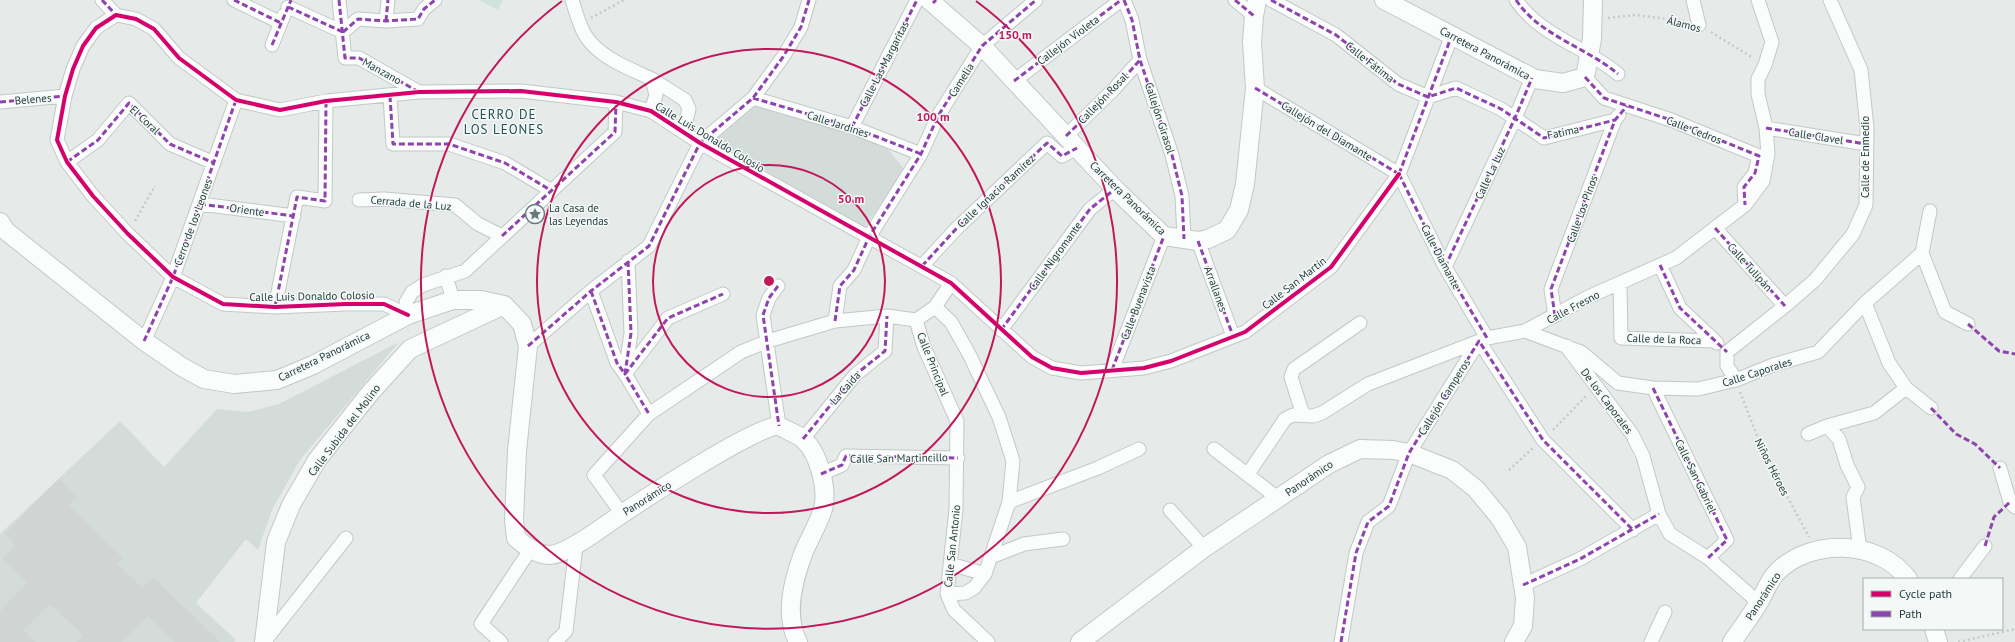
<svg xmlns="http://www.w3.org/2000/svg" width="2015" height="642" viewBox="0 0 2015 642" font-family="'PT Sans',sans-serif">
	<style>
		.built { fill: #d4dcda }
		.green { fill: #d0e3da }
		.building { fill: #d0d4d3 }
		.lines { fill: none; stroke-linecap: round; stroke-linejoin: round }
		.street-casing { stroke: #c3c8c7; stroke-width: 15 }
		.secondary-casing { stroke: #c2c8c7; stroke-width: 20 }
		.path { stroke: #c2cbca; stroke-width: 2.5; stroke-dasharray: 2 3; stroke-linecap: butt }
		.street { stroke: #fbfcfc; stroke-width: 13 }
		.secondary { stroke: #fbfcfc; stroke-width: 18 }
		.quiet { stroke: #8e44ad; stroke-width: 3; stroke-dasharray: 6 3; stroke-linecap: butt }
		.cycleway-casing { stroke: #f4f9f8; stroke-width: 6 }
		.cycleway { stroke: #d6006c; stroke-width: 4 }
		.ring { fill: none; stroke: #c2185b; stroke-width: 2 }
		.labels { text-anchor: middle; stroke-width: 3; stroke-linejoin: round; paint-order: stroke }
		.street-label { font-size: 11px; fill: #243d3c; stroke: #f4f9f8 }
		.poi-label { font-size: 11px; fill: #243d3c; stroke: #f4f9f8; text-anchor: start }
		.quarter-label { font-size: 13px; letter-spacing: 1px; fill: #214e4e; stroke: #f4f9f8 }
		.centre { fill: #c2185b; stroke: #f4f9f8; stroke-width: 2 }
		.ring-label { font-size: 12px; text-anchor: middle; font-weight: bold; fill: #c2185b; stroke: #f4f9f8; stroke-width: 3; stroke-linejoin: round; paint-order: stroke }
	</style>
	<rect width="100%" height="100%" fill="#e6ebea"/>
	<path class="built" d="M753,104l129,38 23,28 -41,58 -151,-88z
		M399,342l-99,118 -27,48 -15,42 -12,-11 -50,64 40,37 -2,2h-234v-108l120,-113 44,46 53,-58 31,3 31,-8z"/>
	<path class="green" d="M479,0h24l-5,10z"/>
	<path class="building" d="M59,479l18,17 -8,9 54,53 -6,6 26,24 10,-11 67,65h-45l-27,-26 -26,26h-46l7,-7 -33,-31 -27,26 13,12h-36v-31l27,-28 -25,-24 14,-14 -11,-11z"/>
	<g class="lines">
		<g class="street-casing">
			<path id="street" d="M102,0l14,15
				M234,0l47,23
				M339,0l6,58h14l60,34
				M572,0c5,15 9,34 21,45 15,16 40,25 59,34l4,16 -5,16
				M1124,0l8,20 8,40 32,95 10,41 2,43
				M1235,0l19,16
				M1271,0l65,35 62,49 30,13 28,-9 45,21 43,29 71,-18
				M1516,0c24,36 70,47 102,74
				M1693,0l6,25
				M288,7l55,25
				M386,21l2,-21
				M343,32l15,-13 28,2 32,-2 6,-10 11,-9
				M272,45l12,-30
				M1585,77l19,21 67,22 88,36 -4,17 -11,14 1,18
				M652,79l33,21 4,9 -6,23
				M1014,81l107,-81
				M1255,88l144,86
				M390,96l3,48h56l56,19 47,28
				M753,98l99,29 69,27
				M0,102l65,-6
				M852,127l65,-127
				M1766,128l100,16
				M1066,136l47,-46 27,-30
				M67,162l31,-22 31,-37 41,41 44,19
				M1399,174l46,93 42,71
				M359,200l25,-1 71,6 23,19 24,12
				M200,204l94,12
				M1930,211l-8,42 23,59 23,12
				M1715,228l70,78
				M1198,241l35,95
				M628,261l3,72 -6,41 24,40
				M1660,265l20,43 37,35
				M922,266l34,-37 91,-86 15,13 15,-8
				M1445,267l70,-149 17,-40
				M446,276l7,24
				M1620,283l1,55 94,3
				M778,286l-9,12 -6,17 16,111
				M591,291l26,72 8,11 43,-56 55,-24
				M1865,303l24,60 17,25 25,20
				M275,307l22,-110 28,4 1,-100
				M935,307l16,15 18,32 30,63 14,44 -4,41 -24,72 -11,14 -9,5 -18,1
				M408,315l-24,-11h-38l-71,3 -52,-3 -50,-27 -45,-43 -35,-38 -26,-34 -10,-22 8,-44 8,-27 10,-23 13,-18 20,-13 20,4 18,10 25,29 57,42 44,10 46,-9 93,-9 102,-1 95,11 35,9 49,32 251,140 81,74 20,11 29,5 63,-5 27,-7 74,-29 86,-65 68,-93 53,-139
				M408,315l-2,-13 6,-10 11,-7 42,-14 150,-139 1,-30
				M1555,316l-4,-27 64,-169 4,-5
				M916,320l8,27 33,74 -1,88 -9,85 7,16 34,32
				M916,320l19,-13 16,-24
				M835,321l5,-35 14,-16 15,-33 52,-83 17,-38 44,-70 54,-46
				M1001,330l89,-121 25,-20
				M1525,331l56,21 37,31 35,5 45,1 38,-9 37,-15 45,-13 47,-49 57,-50
				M144,341l29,-64 63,-177
				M528,346l63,-55 58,-45 51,-103 53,-45 30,-41 18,-30 8,-27
				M1566,346l66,88 11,22 16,58 11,20 38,24 51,45
				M1727,352l58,-46 30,-26 38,-46 13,-29 1,-77 -6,-58 -31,-70
				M1727,352v14l9,14
				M1112,370l52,-134
				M1653,388l74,152 -19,18
				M1303,415l-12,-38 3,-8 66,-46
				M1827,426l12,13 8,26 11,22 -5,10 7,53
				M1808,434l19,-8 47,-13 32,-25
				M803,439l52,-64 30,-24 2,-35
				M1214,449l65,50
				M2000,468l10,34 5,5
				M821,474l21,-9 4,-9 112,2
				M1248,474l37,-55 8,-4 20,1 9,-3 46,-29 119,-46 38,-7 63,-34 88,-39 69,-53 18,-24 5,-27 -2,-26 -8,-34v-15l7,-14 7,-23 -14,-42
				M1009,502l89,-34 41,-19
				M1170,510l34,38
				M622,514l-28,-39 55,-61 92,-62 27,-11 67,-20 52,-5 29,4
				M991,557l33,-13 39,-5
				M950,564l35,10
				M1960,579l25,-33
				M1523,585l57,-26 79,-45
				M264,642l82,-104
				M501,642l-20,-18 49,-74
				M555,642l11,-11 10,-85
				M1341,642l15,-89 12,-31 21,-16 20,-53 70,-112 64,99 90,90
				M1651,642l14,-30"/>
		</g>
		<g class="secondary-casing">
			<path id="secondary" d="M929,0l53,46 133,143 49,47 34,5 10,-2 19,-9 12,-20 6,-26 10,-96 -3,-46 2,-26 3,-16
				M1384,0l151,79 28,4 22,-6 7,-38 1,-39
				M0,222l6,9 138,110 38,26 22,12 30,5 43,-4 36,-15 95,-50 45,-15h28l23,5
				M504,305l18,19 6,22 -11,105 -3,69 2,18c9,8 21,17 34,17 18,-1 51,-27 66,-37 22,-15 144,-95 163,-92 2,1 6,3 8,4 5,3 12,5 16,9 16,14 25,50 20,70 -5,16 -14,30 -20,45 -10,27 -19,61 -5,88
				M1934,629l4,13
				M264,642l12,-100 15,-37 26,-45 53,-67 40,-44 94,-44
				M1080,642l124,-94 125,-84 31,-15 33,1 16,3 43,17 24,19 24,29 17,29 8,51 -2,28 -9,16
				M1732,642c9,-13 18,-25 26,-38 6,-10 11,-24 19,-32 34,-34 101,-33 131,7"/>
		</g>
		<path class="path" d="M591,18l33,-18
			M1608,18l27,-3 49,6
			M1711,32l42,26
			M135,221l20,-35
			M1740,392l23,59 46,86
			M1553,430l33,-34
			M1509,470l24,-22
			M1958,642l57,-13"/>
		<use href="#street" class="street"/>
		<use href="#secondary" class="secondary"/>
		<path class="quiet" d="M102,0l14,15
			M234,0l47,23
			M339,0l6,58h14l58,33
			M1124,0l8,20 8,40 32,95 10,41 2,43
			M1235,0l19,16
			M1271,0l65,35 62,49 30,13 28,-9 45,21 43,29 71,-18
			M1516,0c24,36 70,47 102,74
			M933,3l3,-3
			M288,7l55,25
			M386,21l2,-21
			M343,32l15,-13 28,2 32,-2 6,-10 11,-9
			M272,45l19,-45
			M1585,77l19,21 67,22 88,36 -4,17 -11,14 1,18
			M1014,81l107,-81
			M1255,88l144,86
			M390,96l3,48h56l56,19 47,28
			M753,98l99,29 69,27
			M0,102l65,-6
			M852,127l65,-127
			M1766,128l100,16
			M1066,136l47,-46 27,-30
			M67,162l31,-22 31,-37 41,41 44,19
			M1399,174l46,93 42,71
			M1399,174l53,-139
			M200,204l94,12
			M1715,228l70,78
			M502,236l113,-104 1,-30
			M1198,241l35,95
			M628,261l3,72 -6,41 24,40
			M1660,265l20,43 47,44
			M922,266l34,-37 91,-86 15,13 15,-8
			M1445,267l70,-149 17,-40
			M778,286l-9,12 -6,17 16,111
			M591,291l26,72 8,11 43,-56 55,-24
			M275,307l22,-110 28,4 1,-100
			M1555,316l-4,-27 64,-169 12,-14
			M835,321l5,-35 14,-16 15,-33 52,-83 17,-38 44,-70 54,-46
			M1968,324l31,27 16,3
			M1001,330l89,-121 25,-20
			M144,341l29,-64 63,-177
			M528,346l63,-55 58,-45 51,-103 53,-45 30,-41 18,-30 8,-27
			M1112,370l52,-134
			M1653,388l74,152 -19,18
			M1931,408l25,26 19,10 25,24
			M803,439l52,-64 30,-24 2,-35
			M821,474l21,-9 4,-9 112,2
			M1985,546l9,-29 16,-15
			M1523,585l57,-26 79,-45
			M1341,642l15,-89 12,-31 21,-16 20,-53 70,-112 64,99 90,90"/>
		<g class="cycleway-casing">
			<path id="cycleway" d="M408,315l-24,-11h-38l-71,3 -52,-3 -50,-27 -45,-43 -35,-38 -26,-34 -10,-22 8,-44 8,-27 10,-23 13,-18 20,-13 20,4 18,10 25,29 57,42 44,10 46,-9 93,-9 102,-1 95,11 35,9 49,32 251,140 81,74 20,11 29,5 63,-5 27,-7 74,-29 86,-65 68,-93"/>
		</g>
		<use href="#cycleway" class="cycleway"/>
	</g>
	<g class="ring">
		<circle cx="769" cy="281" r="116"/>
		<circle cx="769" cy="281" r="232"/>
		<path d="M976 1A348 348 0 1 1 562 1"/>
	</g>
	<defs>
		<g id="sight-ring" transform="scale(1)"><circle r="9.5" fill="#f4f9f8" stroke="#687a79" stroke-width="1.5"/><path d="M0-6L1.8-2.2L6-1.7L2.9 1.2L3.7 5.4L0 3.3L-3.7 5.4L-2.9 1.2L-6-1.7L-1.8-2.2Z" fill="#687a79"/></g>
	</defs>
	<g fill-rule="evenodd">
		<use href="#sight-ring" x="535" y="214"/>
	</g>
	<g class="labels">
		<g class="street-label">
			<text transform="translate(1684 24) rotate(15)" y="4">Álamos</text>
			<text transform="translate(1068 40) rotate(-37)" y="4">Callejón Violeta</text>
			<text transform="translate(1485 53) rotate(28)" y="4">Carretera Panorámica</text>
			<text transform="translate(1370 62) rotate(38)" y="4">Calle Fátima</text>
			<text transform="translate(884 64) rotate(-63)" y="4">Calle Las Margaritas</text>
			<text transform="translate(382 71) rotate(29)" y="4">Manzano</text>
			<text transform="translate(961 80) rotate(-58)" y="4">Camelia</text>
			<text transform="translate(1103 98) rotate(-46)" y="4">Callejón Rosal</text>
			<text transform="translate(33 99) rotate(-5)" y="4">Belenes</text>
			<text transform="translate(1160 118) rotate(72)" y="4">Callejón Girasol</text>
			<text transform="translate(145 120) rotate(43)" y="4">El Coral</text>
			<text transform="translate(838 124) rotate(18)" y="4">Calle Jardines</text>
			<text transform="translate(1694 130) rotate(21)" y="4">Calle Cedros</text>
			<text transform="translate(1327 131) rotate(31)" y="4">Callejón del Diamante</text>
			<text transform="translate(1563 132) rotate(-12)" y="4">Fatima</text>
			<text transform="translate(1816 136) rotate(9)" y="4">Calle Clavel</text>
			<text transform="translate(710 137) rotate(31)" y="4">Calle Luis Donaldo Colosio</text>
			<text transform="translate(1865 157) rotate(-90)" y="4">Calle de Enmedio</text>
			<text transform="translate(1490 173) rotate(-65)" y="4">Calle La Luz</text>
			<text transform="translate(996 191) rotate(-43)" y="4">Calle Ignacio Ramírez</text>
			<text transform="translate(1128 198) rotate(44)" y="4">Carretera Panorámica</text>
			<text transform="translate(411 203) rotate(5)" y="4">Cerrada de la Luz</text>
			<text transform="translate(1582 209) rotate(-70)" y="4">Calle Los Pinos</text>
			<text transform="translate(247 210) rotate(8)" y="4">Oriente</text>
			<text transform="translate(193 222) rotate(-70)" y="4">Cerro de los Leones</text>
			<text transform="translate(1055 256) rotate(-54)" y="4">Calle Nigromante</text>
			<text transform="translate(1441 257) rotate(62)" y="4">Calle Diamante</text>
			<text transform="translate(1750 267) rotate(48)" y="4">Calle Tulipán</text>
			<text transform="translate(1294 283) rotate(-38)" y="4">Calle San Martín</text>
			<text transform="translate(1216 289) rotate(70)" y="4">Arrallanes</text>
			<text transform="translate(312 296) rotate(-1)" y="4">Calle Luis Donaldo Colosio</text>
			<text transform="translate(1138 303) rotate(-69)" y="4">Calle Buenavista</text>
			<text transform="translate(1573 307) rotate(-28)" y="4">Calle Fresno</text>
			<text transform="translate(1664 339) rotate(2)" y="4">Calle de la Roca</text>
			<text transform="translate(324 356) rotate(-26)" y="4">Carretera Panorámica</text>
			<text transform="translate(933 364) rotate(68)" y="4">Calle Principal</text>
			<text transform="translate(1757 372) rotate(-18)" y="4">Calle Caporales</text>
			<text transform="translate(845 388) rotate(-49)" y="4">La Caida</text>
			<text transform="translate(1444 397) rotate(-58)" y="4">Callejón Camperos</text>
			<text transform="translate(1607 401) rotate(53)" y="4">De los Caporales</text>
			<text transform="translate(344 430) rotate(-53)" y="4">Calle Subida del Molino</text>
			<text transform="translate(899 458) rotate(-1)" y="4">Calle San Martincillo</text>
			<text transform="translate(1772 467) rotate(63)" y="4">Niños Héroes</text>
			<text transform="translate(1696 476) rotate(64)" y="4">Calle San Gabriel</text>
			<text transform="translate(1309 478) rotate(-34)" y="4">Panorámico</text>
			<text transform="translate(647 498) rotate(-32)" y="4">Panorámico</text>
			<text transform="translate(952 546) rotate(-84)" y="4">Calle San Antonio</text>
			<text transform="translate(1763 596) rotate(-57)" y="4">Panorámico</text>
		</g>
		<g class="poi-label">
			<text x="549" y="212">La Casa de<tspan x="549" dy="13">las Leyendas</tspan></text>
		</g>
		<g class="quarter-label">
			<text x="504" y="119">CERRO DE<tspan x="504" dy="15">LOS LEONES</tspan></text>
		</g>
	</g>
	<circle cx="769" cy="281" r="6" class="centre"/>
	<g class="ring-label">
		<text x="1015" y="39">150 m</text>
		<text x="933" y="121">100 m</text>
		<text x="851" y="203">50 m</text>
	</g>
	<rect x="1863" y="578" width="140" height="52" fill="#f4f9f8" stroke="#a1aead"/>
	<rect x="1871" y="591" width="20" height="6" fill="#d6006c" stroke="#a1aead"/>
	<text x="1899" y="598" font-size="12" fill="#243d3c">Cycle path</text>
	<rect x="1871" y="611" width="20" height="6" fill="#8e44ad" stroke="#a1aead"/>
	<text x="1899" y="618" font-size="12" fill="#243d3c">Path</text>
</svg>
